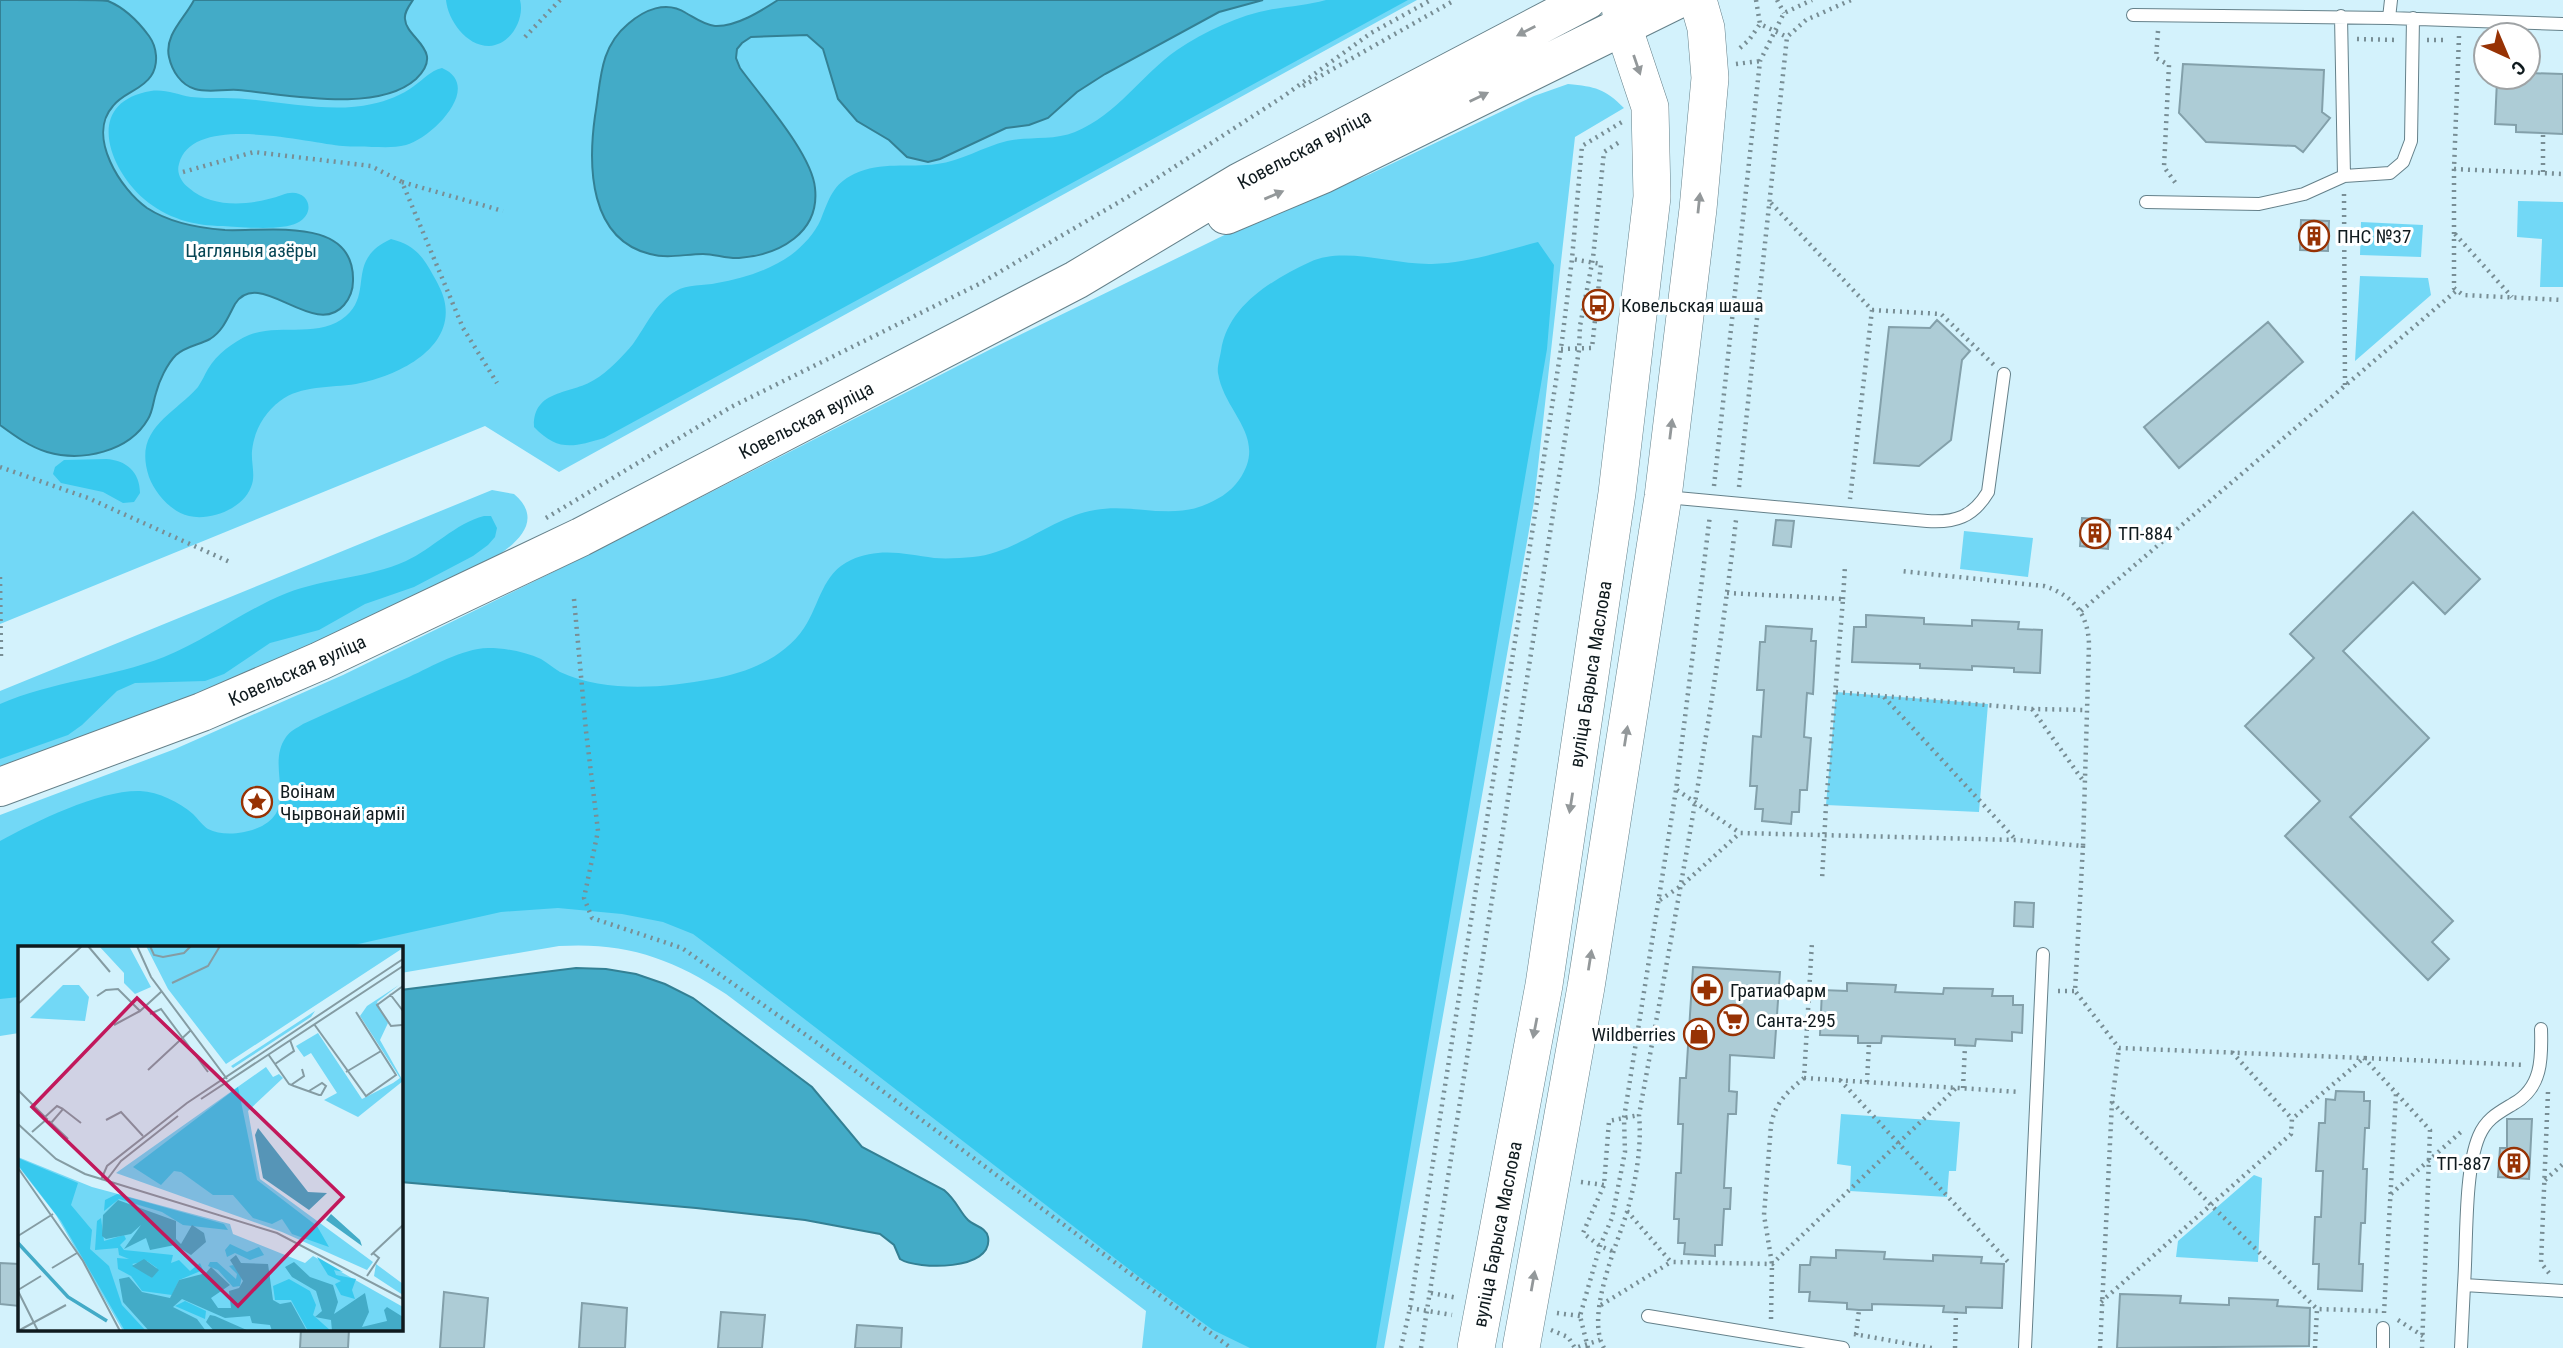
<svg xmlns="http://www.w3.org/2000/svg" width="2563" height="1348" viewBox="0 0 2563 1348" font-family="'Roboto Condensed',sans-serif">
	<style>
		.green { fill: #72d8f6 }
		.forest { fill: #38c9ee }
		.water { fill: #43abc7; stroke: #338094; stroke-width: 2 }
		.building { fill: #adccd6; stroke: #83a0aa; stroke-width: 2 }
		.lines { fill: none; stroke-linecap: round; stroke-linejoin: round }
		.service-casing { stroke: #65818a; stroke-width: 14 }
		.secondary-casing { stroke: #65818a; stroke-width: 38 }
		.trunk-casing { stroke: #65818a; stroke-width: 40 }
		.path { stroke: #788e95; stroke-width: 4.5; stroke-dasharray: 2 5; stroke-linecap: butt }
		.service { stroke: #fff; stroke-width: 12 }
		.secondary { stroke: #fff; stroke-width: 37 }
		.trunk { stroke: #fff; stroke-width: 38 }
		.oneway { fill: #93989a }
		.labels { text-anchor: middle; stroke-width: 6; stroke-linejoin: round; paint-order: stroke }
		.street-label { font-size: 19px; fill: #0f1a1e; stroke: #fff }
		.poi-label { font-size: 19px; fill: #0f1a1e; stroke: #fff; text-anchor: start }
		.park-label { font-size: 19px; fill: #074655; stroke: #fff }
		.inset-river { fill: none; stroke: #43abc7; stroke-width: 3.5 }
		.inset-road { fill: none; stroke: #859ca3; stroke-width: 2 }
		.view { fill: #c2185b; fill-opacity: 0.15; stroke: #c2185b; stroke-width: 3.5 }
		.inset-edge { fill: none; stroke: #0f1a1e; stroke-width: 3.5 }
	</style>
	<rect width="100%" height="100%" fill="#d3f2fc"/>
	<path class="green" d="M0,0h1417l-858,472 -74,-46 -485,198z
		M1568,84c28,3 36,4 56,24l-49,29 -41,365 -150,846h-242l4,-37 -420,-317c-54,-36 -101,-52 -167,-48l-158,27v-26h-382v86l-19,3v-221l175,-66 168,-74 247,-121 401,-205 256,-125 121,-49 166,-79z
		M2518,201l45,1v85h-23l2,-48 -25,-2z
		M2361,222l62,3 -2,32 -61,-2z
		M2360,276l68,2 3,17 -76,66z
		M492,490l22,4c27,23 9,44 -14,60l-247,121 -253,94v-78z
		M1964,531l69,7 -5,39 -68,-8z
		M1836,692l152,12 -9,108 -153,-7z
		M1841,1114l119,8 -4,49h-7l-2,26 -97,-6 1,-25 -14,-2z
		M2254,1175l8,3 -4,84 -82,-5 2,-16z"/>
	<path class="forest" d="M446,0h74c5,19 -9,45 -31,46 -23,0 -41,-26 -43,-46z
		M1326,0h82l-804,438c-30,9 -46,14 -70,-11 -1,-38 36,-32 60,-47 14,-8 29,-24 39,-36 13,-18 23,-42 43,-53 11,-7 28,-5 41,-8 25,-4 53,-13 74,-28 12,-9 24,-22 30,-36 8,-20 12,-35 33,-45 28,-13 54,-6 83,-10 24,-3 46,-17 70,-23 22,-5 46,0 68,-9 42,-17 66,-57 102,-82 29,-19 62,-35 97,-41 18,-3 34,-4 52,-9z
		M442,68c42,18 -10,70 -36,77 -11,3 -23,2 -34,2 -10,-1 -19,0 -29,-1 -35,-3 -151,-34 -164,18 -3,9 3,19 10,24 25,22 65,17 93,7 25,-10 37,17 15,28 -15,8 -57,4 -74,3 -29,0 -57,-8 -79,-27 -36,-31 -60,-97 7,-108 14,-2 27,4 40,6 9,1 19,1 28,1 50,-1 104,17 153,6 15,-3 30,-9 42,-18 10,-7 16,-15 28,-18z
		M391,239c23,6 31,16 42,36 4,7 9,16 11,24 13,50 -49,78 -88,85 -26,4 -55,1 -76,17 -16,12 -26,30 -28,50 -1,12 4,25 -1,36 -8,22 -41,34 -62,29 -18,-4 -34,-23 -40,-39 -16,-48 23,-61 49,-90 4,-6 7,-13 10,-18 9,-15 25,-27 41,-34 30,-12 70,4 97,-19 28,-24 -1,-56 45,-77z
		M1538,242l16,23 -7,84 -171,999h-126l-37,-18 -75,-54 -414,-319 -31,-23 -30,-12 -41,-8 -64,-6 -57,4 -156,35h-326v50l-19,2v-158c37,-20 99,-51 140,-50 19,1 39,11 53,23 5,5 10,12 15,15 13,7 34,5 47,0 48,-18 9,-61 31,-92 4,-6 11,-9 17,-13 35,-16 70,-32 106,-47 24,-11 52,-28 79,-29 18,0 37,4 53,11 7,4 12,9 19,13 46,21 104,16 152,7 35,-6 72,-21 92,-51 16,-24 18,-55 47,-68 28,-13 55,-6 83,-2 13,1 27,0 39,-1 44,-4 79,-40 122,-47 35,-7 72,9 107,-4 15,-6 28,-13 37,-26 30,-43 -15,-67 -21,-107 -1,-6 2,-16 3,-22 7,-46 51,-71 89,-89 34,-16 84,3 122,2 36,-1 71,-13 106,-22z
		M106,459c20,1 34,13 34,34l-6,9 -11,1 -20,-11 -42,-9 -8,-9 2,-7 9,-7z
		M484,516h7l6,12 -2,9 -7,8 -15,11 -59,31 -49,17 -46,26 -49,13 -46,31 -19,7 -70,2 -18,8 -35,34 -14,10 -68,24v-55c52,-23 111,-26 164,-47 43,-17 80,-47 123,-64 39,-15 81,-15 119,-32 26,-12 50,-38 78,-45z"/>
	<path class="water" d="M0,0c25,0 51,0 76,0 10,0 23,0 32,1 17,7 30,20 41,35 8,11 10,28 2,40 -9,14 -28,17 -38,30 -27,30 8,84 34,102 23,15 50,20 78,22 41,2 130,-15 128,51 0,9 -3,17 -9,24 -30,35 -85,-39 -109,-1 -7,13 -12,27 -25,35 -11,6 -24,7 -34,16 -9,9 -17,26 -20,38 -3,9 -3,18 -8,26 -19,33 -66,43 -101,33 -17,-5 -32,-16 -47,-27z
		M194,0h219c-4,6 -9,12 -8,19 1,20 41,31 11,60 -39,35 -131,15 -178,11 -14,-1 -30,3 -43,-1 -14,-4 -23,-18 -26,-32 -5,-22 16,-39 25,-57z
		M778,0h485l-44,12 -114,62 -28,18 -29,26 -19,7 -23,3 -66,31 -12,3 -21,-5 -18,-17 -32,-19 -19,-22 -15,-50 -16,-14 -56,2 -9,6 -5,6 -1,9 4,10c21,29 72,86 75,120 5,45 -36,67 -76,70 -12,1 -24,-4 -36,-4 -18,0 -35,5 -53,0 -61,-15 -62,-88 -55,-138 6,-35 4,-68 33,-92 16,-14 38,-24 58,-11 9,5 18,12 29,13 21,1 46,-15 63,-26z
		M576,968l30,1 30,5 29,10 28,14 119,89 50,60 82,43c13,11 15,21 24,30 6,6 18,7 20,17 6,34 -71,33 -88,22l-6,-14 -14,-11 -75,-14 -109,-12 -295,-26v-192z"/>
	<path class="building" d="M2183,64l141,6 -2,42 8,6 -27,34 -8,-6 -89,-4 -27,-29z
		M2528,73l35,1v60l-47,-2v-7l-21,-1 2,-44 26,1v-4h5z
		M2301,220l28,1 -1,30 -28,-1z
		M1937,320l33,31 -8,9 -11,80 -32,26 -45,-3 15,-136 41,1z
		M2268,322l35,40 -124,106 -35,-41z
		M2413,512l67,67 -35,35 -32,-32 -70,69 86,87 -79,79 103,104 -21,21 17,17 -21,21 -143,-144 35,-35 -75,-75 69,-68 -24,-24z
		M2082,518l28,2 -2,29 -28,-3z
		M1776,520l18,1 -3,26 -18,-2z
		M1866,615l58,3v6l48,2v-6l47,2 -1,7 24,1 -2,43 -26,-1v-4l-42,-2v4l-52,-2v-4l-68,-2 2,-35h12z
		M1766,626l46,3 -1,12h5l-3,53 -6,-1 -3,44 7,1 -4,52h-7l-1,22h-7l-1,12 -29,-3 1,-12h-8l2,-23h-7l3,-50 8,1 3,-47h-7l3,-48h5z
		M2015,902l19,1 -1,24 -19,-1z
		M1693,967l87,5 -6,86 -44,-3 -1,36 8,1 -1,22h-8l-4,74h7l-1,21h-6l-2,36h-7v11l-31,-2 1,-11h-7l1,-24h-5l2,-46h5l2,-49h-5l2,-46h6z
		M1847,983l49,2 -1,7 48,2 1,-6 49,1 -1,7h21v9h10l-1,28 -10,-1v9l-36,-2 -1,7 -20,-1v-6l-73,-3 -1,7h-23v-7l-38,-1 2,-45 25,1z
		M2336,1091l28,1v9h6l-1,27h-4l-2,41h4l-2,54h-4l-1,20 -1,21h4l-1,27 -44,-2 1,-25h-6l2,-47h6l2,-46h-7l3,-48h6l1,-24 9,1z
		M2507,1119h25l-3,60 -31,-2 2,-29h7z
		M1836,1250l49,2 -1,7 49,2v-6l49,2 -1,6 23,1 -2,44 -36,-1v6l-23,-1 1,-6 -72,-2v6h-13l-12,-1v-6l-38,-2 1,-9h-11l1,-27h10l1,-8 25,1z
		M0,1263l19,1v42l-19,-2z
		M444,1292l44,6 -4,50h-44z
		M2120,1294l61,2 -1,7 49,2v-7l49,2 -1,6 33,2 -1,38 -192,2z
		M582,1303l45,5 -2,40h-46z
		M721,1312l44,3 -3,33h-44z
		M857,1325l45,3 -1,20h-46z
		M301,1329h48l-1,19h-48z"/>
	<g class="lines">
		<g class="service-casing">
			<path id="service" d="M2391,0l-2,18 174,6
				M2133,15l256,3
				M2344,176l46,-3 13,-11 8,-21 2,-123
				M2146,202l113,2 45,-10 40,-18 -3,-160
				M1666,497l261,24c28,2 46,-4 61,-29l16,-118
				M2464,1285c3,-40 0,-114 15,-149 7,-17 19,-23 34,-32 29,-16 29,-45 28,-75
				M1648,1316l195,32
				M2025,1348l18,-394
				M2383,1348v-20
				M2461,1348l3,-63 99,6"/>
		</g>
		<g class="secondary-casing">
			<path id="secondary" d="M1476,1348l68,-363 73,-492 35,-296 -2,-90 -27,-81 -4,-26
				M1521,1348l65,-361 77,-490 35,-288 12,-131 -4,-50 -8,-28"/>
		</g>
		<g class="trunk-casing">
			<path id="trunk" d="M1226,215l97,-41 353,-174
				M0,787l202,-75 118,-51 261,-124 495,-257 164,-98 347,-182"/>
		</g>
		<path class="path" d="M1756,0l4,24 27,13
			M1777,0l7,13
			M2158,31l-2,27 13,7 -5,102 13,18
			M2459,36l-5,133v119l9,7 100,5
			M525,37l35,-37
			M2357,39l41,1
			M2427,40h20
			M1740,48l9,-8 11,-16
			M1736,64l24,-3
			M1303,86l152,-86
			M2454,169l109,5
			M183,172l71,-20 117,14 31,16 61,146 34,55
			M2543,172v-39
			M402,182l101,29
			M2344,194l1,193
			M1771,203l101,107 -22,189
			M2455,234l57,63
			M1872,310l69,4 53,51
			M1561,349l31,-1 9,-84 -29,-5
			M0,467l88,31 144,65
			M1714,486l46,-425 24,-48 28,-13
			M1739,487l48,-450 19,-17 45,-20
			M546,518l185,-111 248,-123 152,-89 153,-99 87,-63 60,-33
			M0,577l1,79
			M1727,593l116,6 -17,206 -4,75
			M574,599l12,132 12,100 -14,67 8,20 90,30 134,94 415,306
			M1843,599l2,-33
			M2081,611l375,-320
			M1836,692l196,17 55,1
			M1884,697l132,143
			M2032,709l52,73
			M1677,790l63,43 276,7 67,6 6,-202c-1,-30 -16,-49 -45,-58l-143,-15
			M2083,846l-8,145 44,57 245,10 66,72 -8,218
			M1660,900l21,-14 59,-53
			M2058,991h17
			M2232,1052l60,67
			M1804,1078l216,14
			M1840,1080l171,185
			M1867,1082l2,-39
			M1963,1088l2,-42
			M2548,1092l-7,171 8,10
			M2112,1102l100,104 105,103 61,2
			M2545,1180l18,-16
			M1581,1182l23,3
			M2391,1194l71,-63
			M1627,1211l44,51 101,2 184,-176
			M1612,1251l-12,-5 -17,-13 21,-48 5,-64 30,-6
			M1431,1293l27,5
			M2101,1302l190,-168 1,-15 72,-61 161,7
			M1601,1305l70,-43
			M1410,1308l42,7
			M1557,1313l23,3
			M2384,1313l12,-220
			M1771,1319l1,-55 -8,-49 7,-90c4,-22 16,-33 33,-47l8,-136
			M2398,1320l25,16
			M1551,1330l17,7 7,11 25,-8
			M1854,1334l78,14
			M1856,1335l3,-25
			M1401,1348l9,-40 151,-959 11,-90 10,-113 40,-24
			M1421,1348l158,-998 1,-24 13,-68 11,-106 17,-11
			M1588,1348l-8,-32 20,-70 12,-28 13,-66 -1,-34 52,-328 34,-275
			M1604,1348c-19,-32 13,-103 23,-136 9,-31 15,-66 12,-97 36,-198 74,-395 97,-595
			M1955,1348l1,-36
			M2100,1348l12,-246 7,-54
			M2315,1348l2,-39"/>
		<use href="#service" class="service"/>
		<use href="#secondary" class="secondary"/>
		<use href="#trunk" class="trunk"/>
	</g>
	<defs><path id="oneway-solid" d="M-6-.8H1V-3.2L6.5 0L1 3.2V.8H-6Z" transform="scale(1.75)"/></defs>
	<g class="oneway">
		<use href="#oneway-solid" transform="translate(1526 31) rotate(153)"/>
		<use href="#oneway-solid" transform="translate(1637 65) rotate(71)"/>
		<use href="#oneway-solid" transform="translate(1479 97) rotate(-26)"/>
		<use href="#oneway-solid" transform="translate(1274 195) rotate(-23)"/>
		<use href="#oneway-solid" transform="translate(1699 203) rotate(-84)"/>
		<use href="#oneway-solid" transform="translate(1671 429) rotate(-83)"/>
		<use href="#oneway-solid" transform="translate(1626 736) rotate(-81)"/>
		<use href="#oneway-solid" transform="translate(1571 803) rotate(99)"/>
		<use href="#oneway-solid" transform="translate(1590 960) rotate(-81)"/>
		<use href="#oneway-solid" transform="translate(1535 1028) rotate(101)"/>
		<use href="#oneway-solid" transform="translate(1533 1281) rotate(-80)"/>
	</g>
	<defs>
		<g id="building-ring" transform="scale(1.575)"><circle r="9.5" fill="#fff" stroke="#973204" stroke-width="1.5"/><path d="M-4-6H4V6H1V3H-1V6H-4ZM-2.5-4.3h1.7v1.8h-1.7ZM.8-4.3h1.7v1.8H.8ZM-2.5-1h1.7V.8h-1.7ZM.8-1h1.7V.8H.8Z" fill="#973204"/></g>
		<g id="bus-ring" transform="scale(1.575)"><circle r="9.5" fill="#fff" stroke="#973204" stroke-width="1.5"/><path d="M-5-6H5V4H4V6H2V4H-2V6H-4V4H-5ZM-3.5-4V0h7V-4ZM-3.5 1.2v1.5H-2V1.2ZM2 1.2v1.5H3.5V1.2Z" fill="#973204"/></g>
		<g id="sight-ring" transform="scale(1.575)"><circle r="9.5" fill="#fff" stroke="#973204" stroke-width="1.5"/><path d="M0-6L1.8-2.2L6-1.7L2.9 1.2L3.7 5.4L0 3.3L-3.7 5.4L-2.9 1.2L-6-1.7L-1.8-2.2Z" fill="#973204"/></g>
		<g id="pharmacy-ring" transform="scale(1.575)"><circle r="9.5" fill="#fff" stroke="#973204" stroke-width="1.5"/><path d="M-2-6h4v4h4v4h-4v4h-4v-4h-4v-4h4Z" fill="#973204"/></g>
		<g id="supermarket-ring" transform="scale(1.575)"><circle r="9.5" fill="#fff" stroke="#973204" stroke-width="1.5"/><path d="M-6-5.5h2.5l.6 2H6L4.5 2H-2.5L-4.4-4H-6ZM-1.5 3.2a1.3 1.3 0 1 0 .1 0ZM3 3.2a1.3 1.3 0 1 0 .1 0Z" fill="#973204"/></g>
		<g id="shop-ring" transform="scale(1.575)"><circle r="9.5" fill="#fff" stroke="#973204" stroke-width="1.5"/><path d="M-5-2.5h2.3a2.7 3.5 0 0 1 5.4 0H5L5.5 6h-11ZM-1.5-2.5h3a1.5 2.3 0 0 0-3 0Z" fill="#973204"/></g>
	</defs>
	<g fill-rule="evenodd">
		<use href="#building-ring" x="2314" y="236"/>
		<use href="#bus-ring" x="1598" y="305"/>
		<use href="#building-ring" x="2095" y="533"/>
		<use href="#sight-ring" x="257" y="802"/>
		<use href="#pharmacy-ring" x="1707" y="990"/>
		<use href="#supermarket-ring" x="1733" y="1020"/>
		<use href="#shop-ring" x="1699" y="1034"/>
		<use href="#building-ring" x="2514" y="1163"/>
	</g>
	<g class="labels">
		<g class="street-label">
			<text transform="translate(1304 149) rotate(-28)" y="7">Ковельская вуліца</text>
			<text transform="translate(806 420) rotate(-27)" y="7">Ковельская вуліца</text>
			<text transform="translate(297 670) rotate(-24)" y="7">Ковельская вуліца</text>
			<text transform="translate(1590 674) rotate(-81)" y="7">вуліца Барыса Маслова</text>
			<text transform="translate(1497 1234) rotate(-79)" y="7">вуліца Барыса Маслова</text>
		</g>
		<g class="poi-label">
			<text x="2337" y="243">ПНС №37</text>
			<text x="1621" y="312">Ковельская шаша</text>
			<text x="2118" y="540">ТП-884</text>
			<text x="280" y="798">Воінам<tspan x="280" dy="22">Чырвонай арміі</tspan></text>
			<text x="1730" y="997">ГратиаФарм</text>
			<text x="1756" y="1027">Санта-295</text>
			<text x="1676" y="1041" text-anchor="end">Wildberries</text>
			<text x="2491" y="1170" text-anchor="end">ТП-887</text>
		</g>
		<g class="park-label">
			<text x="251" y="257">Цагляныя азёры</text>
		</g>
	</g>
	<g transform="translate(18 946)">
		<rect width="385" height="385" fill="#d3f2fc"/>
		<path d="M81,0h30l22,41 -16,7 -11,-11v-10zM128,0h257v2l-177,116 -58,-75zM45,39h16l10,12 -4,24 -55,-3zM381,39l-22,17 11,21 -8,17 23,41 -45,36 -34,-17 13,-7 -26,-40 -7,4 -8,-11 22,-13 44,66 31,-16 7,-5 -40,-62 7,-10zM297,65l-4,6 -78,51 -2,-2zM248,121l7,10 6,-3 4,4 -35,33 12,68 113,83 -6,8 -85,-38 -166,-59zM0,211l74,30 138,37 3,10 72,29 8,-7 90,51v24h-280l-67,-116 -38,-49zM358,318l27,20v11l-29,-19z" fill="#72d8f6"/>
		<path d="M220,141l19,93 60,46 12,21 -37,-13 -10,-15 -10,5 -19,-6 -20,-23h-20l-32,-23 -7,-1 -13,14 -28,-18zM0,212l60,25 -7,22 21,25 -2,19 19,17 13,39 24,26h-21l-64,-110 -43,-56zM99,248l107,30 4,6 -45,-5 -21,-13 -43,-13 -15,12 1,-11zM83,272l3,23 20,-6 2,4 -6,6 4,5 49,5 -2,8 8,-3 11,11 10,-8 3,7 -24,10 -7,15 -30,-4 -11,-15 -13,-7 -1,-11 12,1 -10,-4 -1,-7 -23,2 2,-29zM129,315l10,7 -5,10 -20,-14zM212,298l17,8 12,-5 5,8 -14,5 -15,-7 -8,4 -2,-7zM299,311l26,15 -9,-2 2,5 20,4 -4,11 3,9 -14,-4 -6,-11 6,-3 -13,-6zM192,316h7l19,17 1,-5 -8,-8 4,-1 9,11 -2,10 -7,1 -15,-17 -10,-4zM271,333l21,12 6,14 -3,10 18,16h-23l-17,-31h-16l-2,-14zM167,355l21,10 -1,8 -30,-13z" fill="#38c9ee" fill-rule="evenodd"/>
		<path d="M240,182l50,64 19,1 -18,17 -46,-32 -8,-43zM100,254l58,21v18l5,5 11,-19 12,8 2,9 -15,13 -16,-10 -25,5 -4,-12 -22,11 17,-24 -10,9 -25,5 -4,-3 1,-21zM313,268l29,26 2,6 -36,-26zM218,309l5,8 27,1 5,36 7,4 11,-2 16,29h-35l-2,-6 -18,-2 -2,-7 -25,2 -43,-19 -9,8 24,12 9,12h-57l-26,-29 -4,-23 10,-2 13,15 28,6 9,-18 27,-7 5,-6 19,18 -19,13 7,10h13l-2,-17 10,-3 4,-7 -13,-21zM126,313l15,11 -7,8 -20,-12zM276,316l16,15 23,8 5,17 -4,12 31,-21 4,19 -7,15 25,-6 -3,-11 3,-3 16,10v14h-71l-1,-11 -16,-3 7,-6 -6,-20 -24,-14 -7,-10zM192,369l5,1 34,15h-35l-8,-9z" fill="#43abc7"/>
		<path class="inset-river" d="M0,297l50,54 39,24"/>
		<path class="inset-road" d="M70,0l22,26M119,0l14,31 76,102M132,0l4,9 9,2 21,-4 7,-7M154,37l36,-17 12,-20M372,48l13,17M79,50l9,-6 12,-1 22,22 22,-20M1,57l63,-57M132,68l11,-5 47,63M296,78l52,72 30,-21 -40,-63M96,79l26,-14M384,79l-11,1 -14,-21 26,-19M250,108l21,30 5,2 25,9h2l5,-9 -4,-3 -13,8M257,118l19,-13 -4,-11M130,124l43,-40M328,126l35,-21M273,139l13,-9 -2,-7M0,144l29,29 -15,13M183,153l202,-133M27,171l12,-11 6,3M88,174l15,-8 22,24M31,175l19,18M33,177l12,-14 18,14M0,178l38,35 29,15 192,59 126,66M0,222l65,93 37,70M83,234l6,-14 80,-63 216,-144M88,235l15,-20 57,-45M0,290l35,-22M353,309l32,-30M34,322l25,-15M349,330l12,-18 -6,-5M0,344l23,-14M0,345l20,40M0,385l48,-26"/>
		<path class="view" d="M119,52l206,199 -105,109 -206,-199z"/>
		<rect width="385" height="385" class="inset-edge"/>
	</g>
	<g transform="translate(2507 56) rotate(136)"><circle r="33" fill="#ffffff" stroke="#9fa3a5" stroke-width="2"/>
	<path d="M0-5L12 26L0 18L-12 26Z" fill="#973204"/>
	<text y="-10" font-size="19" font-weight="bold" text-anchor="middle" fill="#0f1a1e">С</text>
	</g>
</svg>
